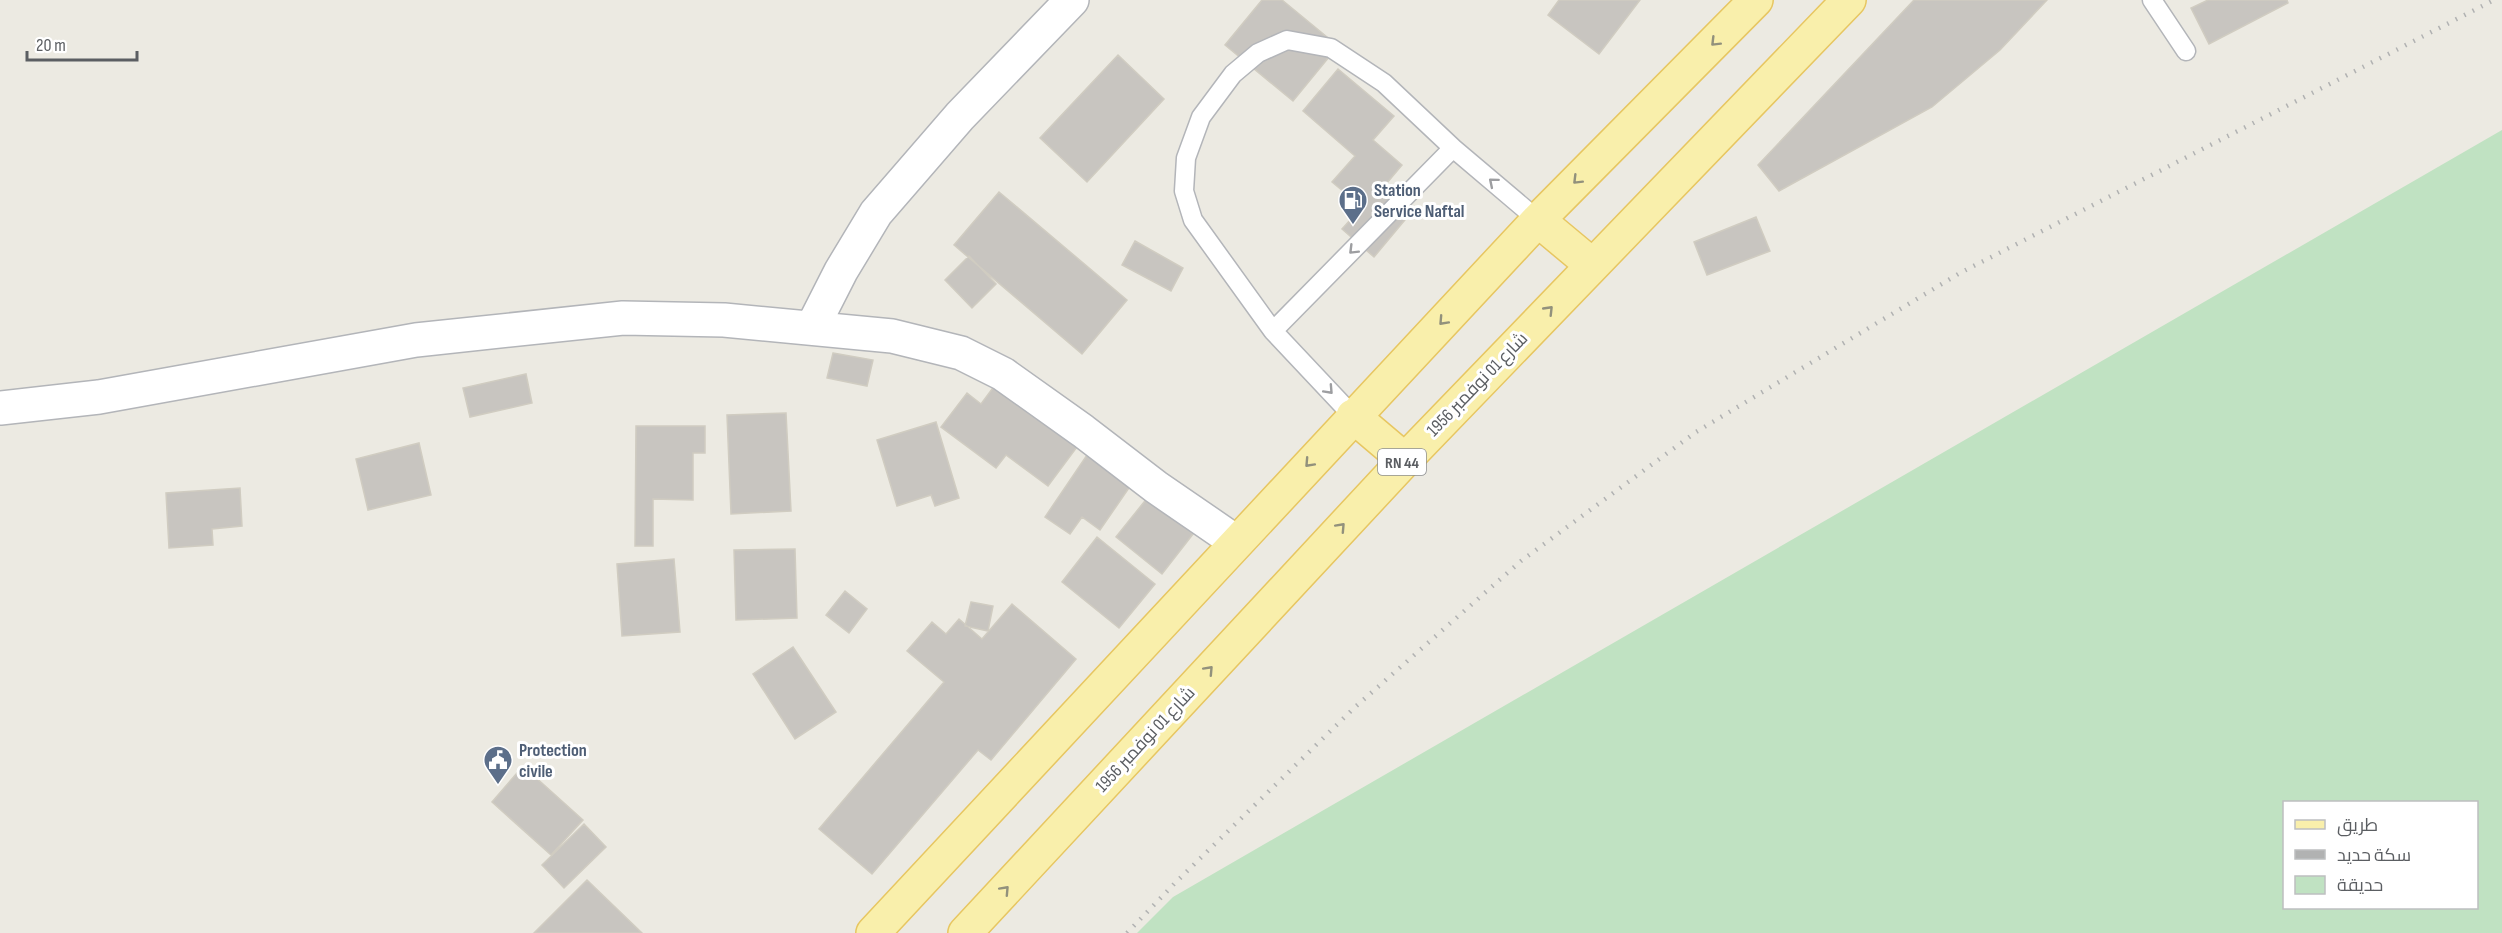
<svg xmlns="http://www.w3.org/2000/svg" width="2502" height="933" viewBox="0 0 2502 933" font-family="'Sofia Sans Condensed',Cairo,sans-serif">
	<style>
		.green { fill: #c0e2c2; fill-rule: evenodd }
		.building { fill: #c8c5c0; stroke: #d0ccc1; stroke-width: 1.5 }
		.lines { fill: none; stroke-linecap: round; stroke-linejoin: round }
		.lane-casing { stroke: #b3b5b9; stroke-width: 21 }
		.street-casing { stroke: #b3b5b9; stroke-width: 36 }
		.primary-casing { stroke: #e7c661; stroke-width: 36 }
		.lane { stroke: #fff; stroke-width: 18 }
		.street { stroke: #fff; stroke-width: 33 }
		.primary { stroke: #f9efab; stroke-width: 33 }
		.rail { stroke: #b1b2b2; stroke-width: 4.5; stroke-dasharray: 1.5 8; stroke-linecap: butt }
		.oneway { stroke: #92917c }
		.oneway2 { stroke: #9d9ea1 }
		.labels { text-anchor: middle; stroke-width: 6; stroke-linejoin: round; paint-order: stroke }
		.shield { fill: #fff; stroke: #8c8e91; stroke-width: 1.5 }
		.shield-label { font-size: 16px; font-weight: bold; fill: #5b5e62 }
		.service-label { font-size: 18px; font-weight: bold; fill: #4e5e75; stroke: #fff; text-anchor: start }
		.street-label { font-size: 18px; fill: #5b5e62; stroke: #fff }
	</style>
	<rect width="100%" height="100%" fill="#eceae2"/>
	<path class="green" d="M2502,130v803h-1365l36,-36zM2284,802h192v106h-192z"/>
	<path class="building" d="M1262,0h20l56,46 -45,55 -68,-56z
		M1559,0h81l-41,54 -51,-39z
		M1914,0h133l-47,50 -68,57 -153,84 -21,-26z
		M2208,0h79l1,3 -79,41 -18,-36z
		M1118,55l46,44 -77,83 -47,-44z
		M1338,69l56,47 -21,24 29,25 -21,25 28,25 -35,42 -32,-28 20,-22 -30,-25 23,-26 -52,-45z
		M999,192l128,108 -45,54 -128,-109z
		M1756,217l14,34 -63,24 -13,-33z
		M1135,241l48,27 -12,23 -49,-26z
		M969,256l27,28 -24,24 -27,-28z
		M833,353l40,7 -6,26 -40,-8z
		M526,374l6,29 -62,14 -7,-29z
		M998,381l82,62 -32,43 -42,-31 -10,13 -55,-41 26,-34 14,11z
		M786,413l5,98 -60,3 -4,-99z
		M936,422l23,76 -24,8 -4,-11 -34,11 -20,-66z
		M636,426h69v27h-12v47l-40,-1v47h-18z
		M419,443l12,52 -63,15 -12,-51z
		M1087,455l44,30 -31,45 -18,-13 -12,17 -25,-17z
		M240,488l2,38 -30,3 1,16 -44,3 -3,-55z
		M1148,497l45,37 -31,40 -46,-37z
		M1097,537l58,47 -36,44 -57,-46z
		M795,549l2,69 -61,2 -2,-70z
		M674,559l6,73 -58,4 -5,-72z
		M845,591l22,18 -18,24 -23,-18z
		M971,602l22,4 -5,25 -23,-5z
		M1012,604l64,55 -85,101 -13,-10 -106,124 -53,-45 125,-147 -37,-31 25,-29 14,12 13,-15 23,20z
		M793,647l43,65 -41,27 -42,-65z
		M523,766l60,54 -32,35 -59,-53z
		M584,824l22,23 -42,41 -22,-23z
		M587,880l55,53h-108z"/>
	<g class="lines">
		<g class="lane-casing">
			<path id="lane" d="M2152,0l34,51
				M1273,331l-80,-111 -9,-29 2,-33 15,-41 32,-43 25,-21 29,-13 44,8 53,35 69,65
				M1353,416l-80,-85 180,-183 85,72"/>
		</g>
		<g class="street-casing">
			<path id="street" d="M812,328l29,-57 35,-58 84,-97 112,-116
				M0,408l99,-11 317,-57 207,-22 101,2 168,16 69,17 42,21 80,57 73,56 80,55"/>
		</g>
		<g class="primary-casing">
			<path id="primary" d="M1538,220l54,45
				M1353,416l52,44
				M873,933l665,-713 218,-220
				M965,933l440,-473 444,-460"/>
		</g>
		<use href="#lane" class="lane"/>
		<use href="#street" class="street"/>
		<use href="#primary" class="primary"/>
		<path class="rail" d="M1127,933l48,-50 179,-175 167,-147 175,-129 264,-159 534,-273"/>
	</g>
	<defs><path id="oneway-chevron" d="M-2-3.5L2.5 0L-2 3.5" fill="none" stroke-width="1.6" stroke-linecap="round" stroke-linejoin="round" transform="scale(1.5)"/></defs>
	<g class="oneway">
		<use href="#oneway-chevron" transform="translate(1715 42) rotate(135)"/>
		<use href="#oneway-chevron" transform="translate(1577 180) rotate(135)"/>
		<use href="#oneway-chevron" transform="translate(1549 310) rotate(-46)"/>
		<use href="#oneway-chevron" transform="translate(1443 321) rotate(133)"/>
		<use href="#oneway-chevron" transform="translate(1309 463) rotate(133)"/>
		<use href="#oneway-chevron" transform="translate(1341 527) rotate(-47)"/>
		<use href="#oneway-chevron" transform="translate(1209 670) rotate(-47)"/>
		<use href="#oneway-chevron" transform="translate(1005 890) rotate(-47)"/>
	</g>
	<g class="oneway2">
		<use href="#oneway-chevron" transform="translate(1493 182) rotate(-140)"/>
		<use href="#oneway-chevron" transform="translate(1353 250) rotate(135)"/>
		<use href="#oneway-chevron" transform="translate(1329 390) rotate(47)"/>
	</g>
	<defs>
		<g id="fuel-pin" transform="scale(1.5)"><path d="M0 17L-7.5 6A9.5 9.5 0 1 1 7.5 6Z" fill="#5c6f8a" stroke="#fff"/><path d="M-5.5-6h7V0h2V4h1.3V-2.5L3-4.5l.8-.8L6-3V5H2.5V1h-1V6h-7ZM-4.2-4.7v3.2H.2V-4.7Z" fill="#fff"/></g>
		<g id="civic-pin" transform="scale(1.5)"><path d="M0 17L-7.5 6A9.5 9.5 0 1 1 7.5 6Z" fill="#5c6f8a" stroke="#fff"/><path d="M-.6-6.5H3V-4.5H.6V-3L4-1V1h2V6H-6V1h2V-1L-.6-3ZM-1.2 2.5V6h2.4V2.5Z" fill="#fff"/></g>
	</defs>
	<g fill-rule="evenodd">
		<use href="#fuel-pin" x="1353" y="200"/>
		<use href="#civic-pin" x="498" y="760"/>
	</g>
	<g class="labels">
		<rect class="shield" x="1378" y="449" width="48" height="26" rx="4.5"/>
		<g class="shield-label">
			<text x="1402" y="468">RN 44</text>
		</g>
		<g class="service-label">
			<text x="1374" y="196">Station<tspan x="1374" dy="21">Service Naftal</tspan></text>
			<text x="519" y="756">Protection<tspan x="519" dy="21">civile</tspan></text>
		</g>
		<g class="street-label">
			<text transform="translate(1477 384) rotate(-46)" y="6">شارع 01 نوفمبر 1956</text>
			<text transform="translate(1145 739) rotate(-47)" y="6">شارع 01 نوفمبر 1956</text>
		</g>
	</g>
	<rect x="2283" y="801" width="195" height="108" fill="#ffffff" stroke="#bdbfc0" stroke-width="1.5"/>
	<rect x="2295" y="820" width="30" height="9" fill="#f9efab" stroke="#bdbfc0" stroke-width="1.5"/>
	<text x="2337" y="831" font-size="18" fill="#5b5e62">طريق</text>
	<rect x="2295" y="850" width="30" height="9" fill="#b1b2b2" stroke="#bdbfc0" stroke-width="1.5"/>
	<text x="2337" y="861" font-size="18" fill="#5b5e62">سكة حديد</text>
	<rect x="2295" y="876" width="30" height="18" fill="#c0e2c2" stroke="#bdbfc0" stroke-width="1.5"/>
	<text x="2337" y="891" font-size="18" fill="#5b5e62">حديقة</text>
	<path d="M27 51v9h110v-9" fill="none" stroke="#5b5e62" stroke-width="3"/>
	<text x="36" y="51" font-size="18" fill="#5b5e62" stroke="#ffffff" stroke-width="4.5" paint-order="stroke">20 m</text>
</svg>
